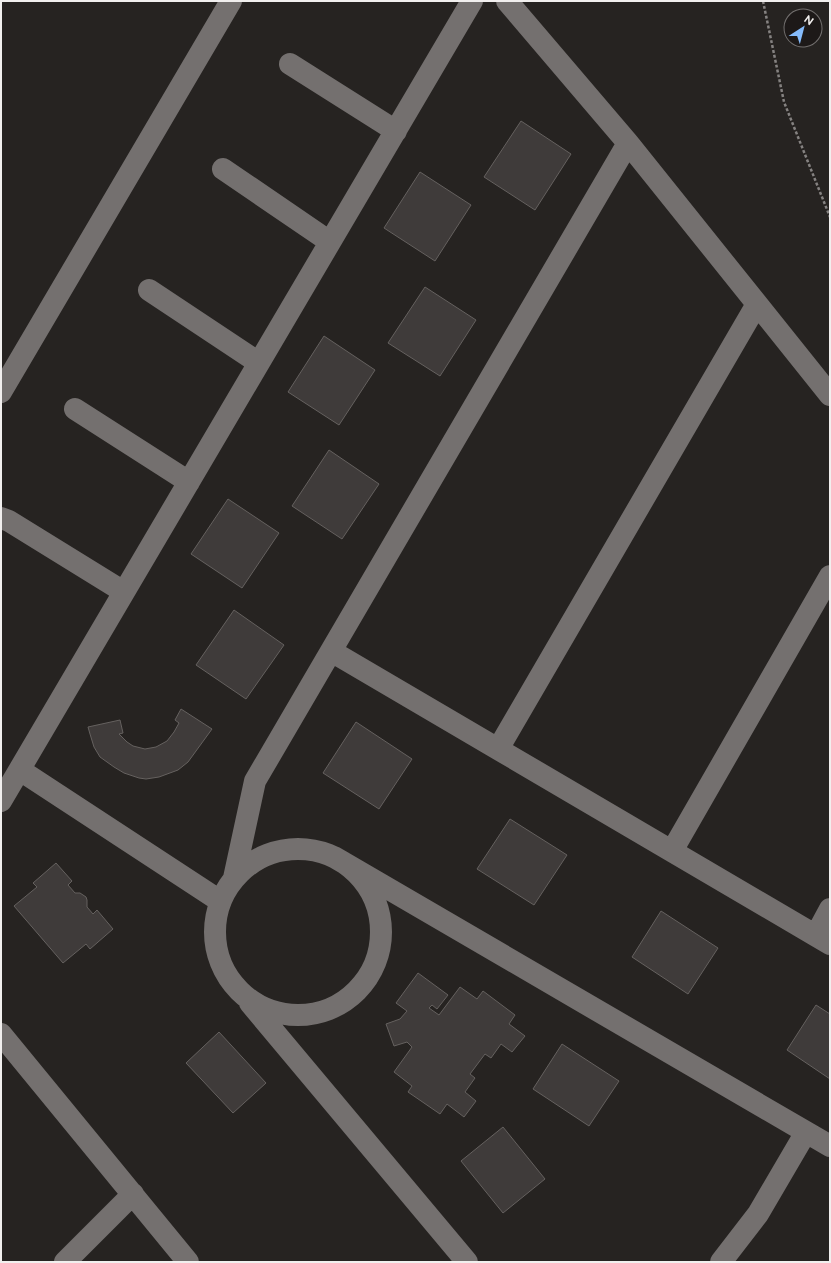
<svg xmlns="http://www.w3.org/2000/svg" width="831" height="1263" viewBox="0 0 831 1263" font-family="Raleway,sans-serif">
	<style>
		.building { fill: #3f3b3a; stroke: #65615f }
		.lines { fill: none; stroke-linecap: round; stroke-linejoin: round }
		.path { stroke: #858281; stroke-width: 2.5; stroke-dasharray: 3 2; stroke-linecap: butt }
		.street { stroke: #74706f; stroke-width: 22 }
	</style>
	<rect width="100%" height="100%" fill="#262321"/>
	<path class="building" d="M521,121l50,33 -36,56 -51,-33z
		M420,172l51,33 -36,56 -51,-33z
		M425,287l51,33 -36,56 -52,-33z
		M324,336l51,34 -36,55 -51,-33z
		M329,450l50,34 -37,55 -50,-33z
		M228,499l51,34 -37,55 -51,-34z
		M234,610l50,35 -38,54 -50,-34z
		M181,709l31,20 -24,33 -10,8 -19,7 -13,2 -7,-1 -15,-5 -10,-6 -14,-10 -6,-10 -4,-13 -2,-7 32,-7 3,13 -4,1 8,8 6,4 12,3 11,-2 11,-6 7,-9 5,-9 -4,-3z
		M356,722l56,37 -33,50 -56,-36z
		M510,819l57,36 -33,50 -57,-36z
		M56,863l16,18 -4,4 7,8h5l6,4 1,3v7l6,7 4,-4 16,19 -23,20 -4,-5 -23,19 -49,-57 23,-19 -4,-4z
		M661,911l57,37 -30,46 -56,-37z
		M418,973l30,22 -11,14 -5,-4 -3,3 10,7 21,-28 17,12 6,-8 32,24 -6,9 16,12 -13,16 -11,-8 -10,14 -6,-4 -15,20 5,4 -10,14 11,9 -12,16 -17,-13 -7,10 -32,-22 4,-6 -18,-14 18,-25 -5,-5 -13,4 -8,-22 14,-5 7,-8 -11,-8z
		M816,1005l14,9v65l-43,-29z
		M219,1032l47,51 -33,30 -47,-50z
		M562,1044l57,37 -30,45 -56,-37z
		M503,1127l42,52 -42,34 -42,-52z"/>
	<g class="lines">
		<path class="path" d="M763,1l21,101 46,115"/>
		<path class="street" d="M507,1l121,142 202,252
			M290,64l106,67
			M223,169l107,73
			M149,290l110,73
			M1,392l230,-391
			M75,409l114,73
			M1,518l8,3 115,71
			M331,651l499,293
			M498,749l259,-445
			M20,770l200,131
			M1,801l471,-800
			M215 932a83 83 0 1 1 166 0a83 83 0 1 1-166 0Z
			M672,851l158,-275
			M334,857l496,289
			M234,878l21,-97 373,-638
			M816,935l14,-26
			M250,1003l217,259
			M1,1034l187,228
			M65,1262l68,-68
			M721,1262l37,-48 48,-82"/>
	</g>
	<rect width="831" height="1263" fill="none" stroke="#f1efee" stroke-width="4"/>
	<g transform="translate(803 28) rotate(36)"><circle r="19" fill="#1d1918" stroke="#726f6e"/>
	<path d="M0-3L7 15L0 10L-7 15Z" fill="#85bbfb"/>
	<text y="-6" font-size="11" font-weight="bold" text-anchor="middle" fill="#f1efee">N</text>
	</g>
</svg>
